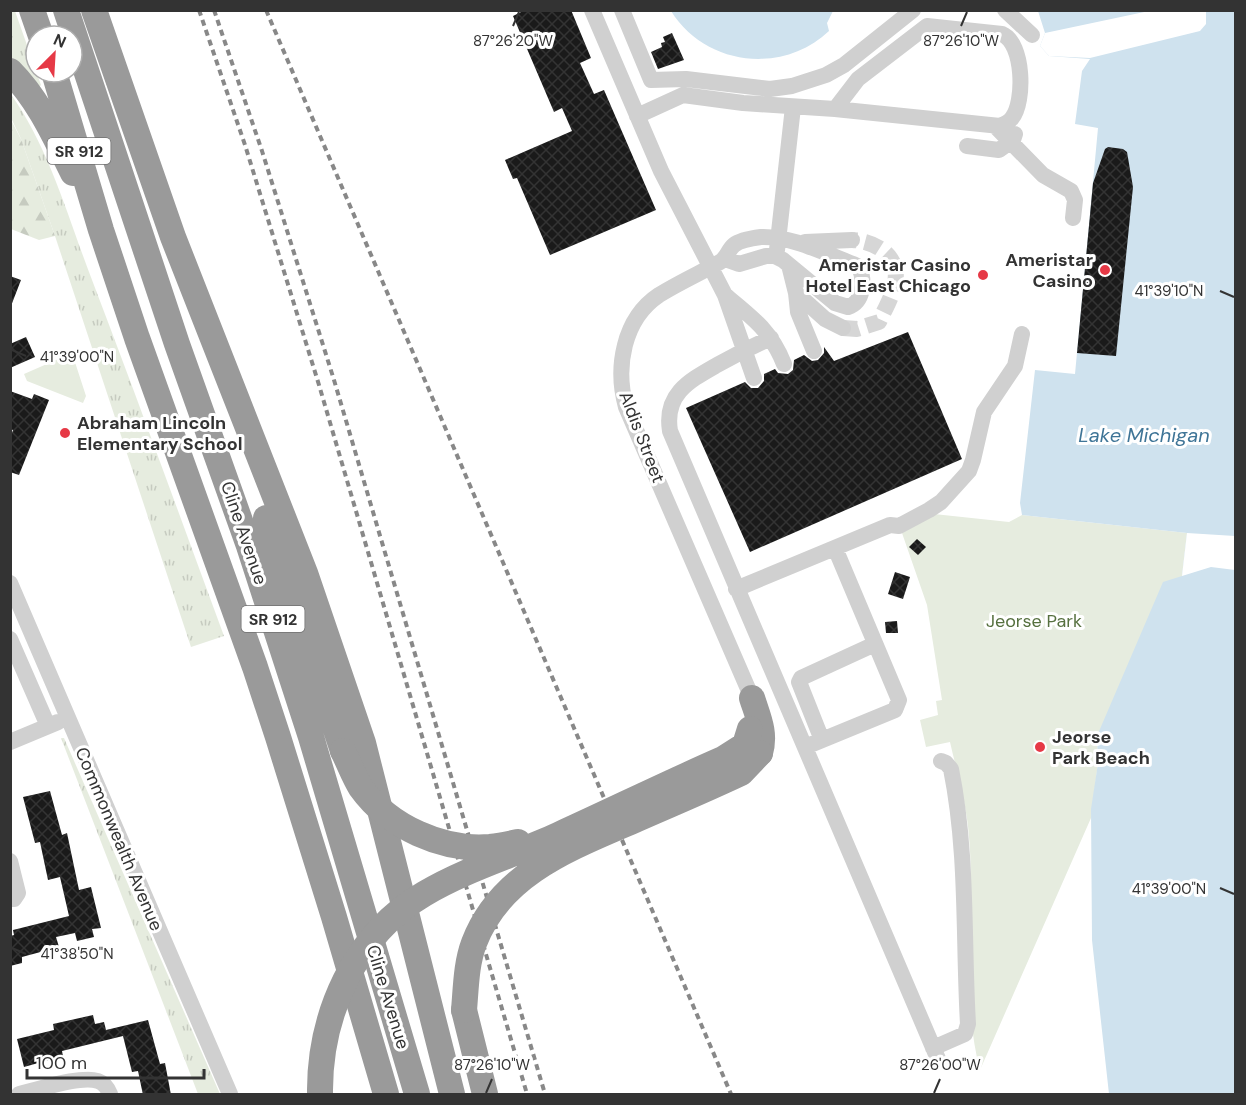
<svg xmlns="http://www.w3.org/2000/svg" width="1246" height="1105" viewBox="0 0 1246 1105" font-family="'DM Sans',sans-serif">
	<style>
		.grass { fill: url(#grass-tufts) }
		.forest { fill: url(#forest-firs) }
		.park { fill: #e6ecdf }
		.water { fill: #cfe2ee }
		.pier { fill: #fff }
		.building { fill: url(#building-cross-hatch) }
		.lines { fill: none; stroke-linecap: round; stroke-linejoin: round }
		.minor-tunnel { stroke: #d6d6d6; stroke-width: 16; stroke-dasharray: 16 8; stroke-linecap: butt }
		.minor { stroke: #d0d0d0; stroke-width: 16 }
		.highway { stroke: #9a9a9a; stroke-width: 26 }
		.rail { stroke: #888; stroke-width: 4; stroke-dasharray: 6 4.5; stroke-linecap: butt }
		.highway-bridge { stroke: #9a9a9a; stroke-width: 26 }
		.ticks { fill: none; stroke: #333; stroke-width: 2 }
		.poi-dot { fill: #e63946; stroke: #fff; stroke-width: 2 }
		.labels { text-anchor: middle; stroke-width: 6; stroke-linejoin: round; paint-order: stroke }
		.shield { fill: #fff; stroke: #707070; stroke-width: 1.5 }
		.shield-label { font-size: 16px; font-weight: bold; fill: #333 }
		.poi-label { font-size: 18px; font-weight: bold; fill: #333; stroke: #fff; text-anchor: end }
		.street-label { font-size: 18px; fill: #333; stroke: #fff }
		.park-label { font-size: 18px; fill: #56703f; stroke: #fff }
		.water-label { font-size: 20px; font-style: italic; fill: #3f7597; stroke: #fff }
		.ticks-label { font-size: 15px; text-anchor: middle; fill: #333; stroke: #fff; stroke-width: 6; stroke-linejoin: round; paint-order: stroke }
	</style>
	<defs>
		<pattern id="grass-tufts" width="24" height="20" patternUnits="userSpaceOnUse" patternTransform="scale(1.5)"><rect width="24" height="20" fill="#e6ecdf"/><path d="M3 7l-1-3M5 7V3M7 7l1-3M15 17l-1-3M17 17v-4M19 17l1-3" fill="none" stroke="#c6cbc0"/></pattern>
		<pattern id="forest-firs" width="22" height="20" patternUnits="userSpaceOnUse" patternTransform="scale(1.5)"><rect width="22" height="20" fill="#e6ecdf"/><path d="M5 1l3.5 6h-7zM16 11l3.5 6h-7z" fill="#c6cbc0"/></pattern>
		<pattern id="building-cross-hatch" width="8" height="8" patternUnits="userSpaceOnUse" patternTransform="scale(1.5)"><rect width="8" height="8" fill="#1a1a1a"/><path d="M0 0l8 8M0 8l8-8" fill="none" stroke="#333"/></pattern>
	</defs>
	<rect width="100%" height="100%" fill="#fff"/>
	<path class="grass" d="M10,11h5l26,74 -3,3 -12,-16 -15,-15z
		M10,93c38,53 56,118 79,179 46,120 90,242 135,364l-33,11 -136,-411 -34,-97 -10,-21z
		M61,738h3l156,356h-22z"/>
	<path class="forest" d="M10,118l11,21 34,97 -16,4 -28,-11z"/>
	<path class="park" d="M72,353l14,43 -3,7 -56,-22 -3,-7z
		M934,514l75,8 13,-7 165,18 -5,43 -85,160 1,27 -7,55 -111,252c-20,-75 -4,-156 -11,-233 -2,-32 -12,-64 -19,-95l-24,5 -6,-27 18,-5 -2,-14 6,-1 -15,-95 -25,-72z"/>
	<path class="water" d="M671,11h162l-6,12 2,8c-46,44 -124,35 -158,-20z
		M1038,11h197v1083h-126l-17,-154 -1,-131 7,-46 -1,-27 66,-154 19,-6 5,-43 -165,-18 -2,-12 15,-133 40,4 23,-246 -23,-4 7,-53 8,-12 -41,-3 -9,-10 5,-13z"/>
	<path class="pier" d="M1149,11h57v13l-6,7 -110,27 -41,-2 -9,-10 5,-13z
		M1187,533l48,3v34l-24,-3 -29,9z"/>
	<path class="building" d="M525,10h46l20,48 -11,5 14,31 10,-4 52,120 -106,45 -33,-77 -4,1 -8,-19 67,-29 -10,-23 -8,4 -41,-96z
		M672,33l12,27 -26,9 -7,-17 11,-5 -1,-4 4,-1 -2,-5z
		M1108,147l15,2 4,3 6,35 -17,169 -39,-3 16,-170 12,-34z
		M10,276l11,4 -10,26h-1z
		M908,332l54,127 -212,93 -64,-144 59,-26 6,6h7l6,-7v-7l11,-5 3,4 10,1 5,-4 1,-10 10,-5 8,6 6,-1 6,-7v-6l10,14z
		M26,337l9,20 -25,11v-24z
		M10,391l22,8 2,-5 15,6 -30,75 -9,-3v-34l3,-8 -3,-1z
		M917,539l9,8 -8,8 -9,-8z
		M895,572l15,5 -7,22 -15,-5z
		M897,621l1,12h-12l-1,-11z
		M50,791l12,44 5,-2 12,57 12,-3 10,41 -9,1 2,8 -17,4 -2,-8 -19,4 3,10 -37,10v6l-12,3v-30l4,-1 -1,-5 56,-14 -9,-39 -12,3 -8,-38 -5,1 -12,-46z
		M93,1015l2,9 9,-2 2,8 42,-10 12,44 5,-1 6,32h-28l-5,-24 -6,1 -9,-36 -61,15 1,5 -39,11 -7,-28 37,-9 -1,-6z"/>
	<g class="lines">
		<path class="minor-tunnel" d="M843,328l14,1 22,-7c5,-11 12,-23 15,-35 9,-29 -17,-46 -42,-47"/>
		<path class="minor" d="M592,10l69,161 64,124 29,83
			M622,10l29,70 35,-1 84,10 22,-3 34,-11 18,-10 69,-55
			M1005,10l27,25
			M637,116l46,-21 60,8 92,6 23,-30 69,-53 75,8c22,9 23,68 10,84 -3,4 -7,6 -12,8l-165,-17
			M995,126l48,49 28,16 4,9 -2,18
			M967,146l32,4 14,-10 2,-6
			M805,242l47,-2
			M777,250l16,-143
			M725,259l14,5 27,-8h9l8,4 52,43 13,4c16,-5 17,-27 11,-40l-6,-3c-29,-11 -61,-28 -92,-27 -8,1 -21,3 -27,8 -6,5 -7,13 -14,17 -20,11 -42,21 -61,33 -36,24 -44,73 -33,112l126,291
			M789,265l7,28 2,19 16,39
			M796,293l29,26 18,9
			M725,295c27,22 46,36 59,69
			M771,338c-18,8 -36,17 -54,27 -28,16 -53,29 -47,66l268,628
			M10,583l220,511
			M736,589l154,-64 9,1 30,-16 12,-8 28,-31 4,-11 11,-48 31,-46 7,-32
			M10,639l38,87
			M822,740l-23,-58 2,-4 74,-34
			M10,742l48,-20
			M805,747l90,-37 4,-10 -64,-152
			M10,861l8,32 -4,6h-4
			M933,1048l32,-14 3,-10c-5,-85 0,-171 -17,-255l-5,-6 -5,-2
			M19,1094c19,-4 61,-19 79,-13 6,2 10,8 12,13"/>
		<path class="highway" d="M32,10l9,26
			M66,10l111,334 72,202 62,191 106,357
			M94,10l79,227 132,336 58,170 89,351
			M10,71c29,29 45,66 63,102
			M54,72l47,158 36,108 118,329 23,70 56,180 52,177
			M266,518l77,233
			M752,698c6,19 14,35 8,55
			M464,1010l21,84"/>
		<path class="rail" d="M199,10l46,135 74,240 208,709
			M214,10l48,141 72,229 211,714
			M266,10l465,1084"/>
		<path class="highway-bridge" d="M343,751c6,12 11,26 18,37 28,39 82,63 129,59 9,-1 19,-3 28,-5
			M464,1010c2,-22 2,-46 10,-67 27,-71 99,-96 163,-124 35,-15 70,-30 104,-46l19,-20
			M320,1094c-1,-78 34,-159 104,-200 42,-25 90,-39 134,-59 55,-25 110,-52 165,-76l22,-14 5,-16"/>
	</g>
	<path class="ticks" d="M513,26l6,-14M961,26l6,-14M1220,291l14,6M12,350l14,6M1220,888l14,6M12,948l14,6M486,1093l6,-14M934,1093l6,-14"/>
	<g class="poi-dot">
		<circle cx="1105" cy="270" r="6"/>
		<circle cx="983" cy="275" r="6"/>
		<circle cx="65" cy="433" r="6"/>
		<circle cx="1040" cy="747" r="6"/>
	</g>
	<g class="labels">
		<g class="shield">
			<rect x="47.5" y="138" width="63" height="26" rx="4.5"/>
			<rect x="241.5" y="606" width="63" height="26" rx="4.5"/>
		</g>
		<g class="shield-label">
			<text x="79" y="157">SR 912</text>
			<text x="273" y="625">SR 912</text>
		</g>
		<g class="poi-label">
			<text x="1093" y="266">Ameristar<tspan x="1093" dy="21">Casino</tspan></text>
			<text x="971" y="271">Ameristar Casino<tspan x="971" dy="21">Hotel East Chicago</tspan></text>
			<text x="77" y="429" text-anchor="start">Abraham Lincoln<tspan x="77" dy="21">Elementary School</tspan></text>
			<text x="1052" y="743" text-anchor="start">Jeorse<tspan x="1052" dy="21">Park Beach</tspan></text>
		</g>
		<g class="street-label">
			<text transform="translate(642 437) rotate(69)" y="6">Aldis Street</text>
			<text transform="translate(244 533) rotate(71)" y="6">Cline Avenue</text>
			<text transform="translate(119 839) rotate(67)" y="6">Commonwealth Avenue</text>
			<text transform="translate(388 997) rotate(73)" y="6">Cline Avenue</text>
		</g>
		<g class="park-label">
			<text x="1034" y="627">Jeorse Park</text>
		</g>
		<g class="water-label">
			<text x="1144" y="442">Lake Michigan</text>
		</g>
	</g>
	<g class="ticks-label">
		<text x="961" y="46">87°26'10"W</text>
		<text x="513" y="46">87°26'20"W</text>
		<text x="1169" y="296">41°39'10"N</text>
		<text x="77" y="362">41°39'00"N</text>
		<text x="1169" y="894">41°39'00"N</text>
		<text x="77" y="959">41°38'50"N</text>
		<text x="492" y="1070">87°26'10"W</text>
		<text x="940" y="1070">87°26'00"W</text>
	</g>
	<rect width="1246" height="1105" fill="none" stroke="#333333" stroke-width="24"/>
	<g transform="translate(54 54) rotate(24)"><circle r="28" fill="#ffffff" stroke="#adadad" stroke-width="1.5"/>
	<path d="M0-4.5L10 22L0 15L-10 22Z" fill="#e63946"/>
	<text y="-9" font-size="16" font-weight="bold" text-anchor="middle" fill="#333333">N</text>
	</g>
	<path d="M27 1069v9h177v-9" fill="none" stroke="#333333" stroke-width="3"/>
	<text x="36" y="1069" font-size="18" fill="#333333" stroke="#ffffff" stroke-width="4.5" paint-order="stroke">100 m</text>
</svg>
